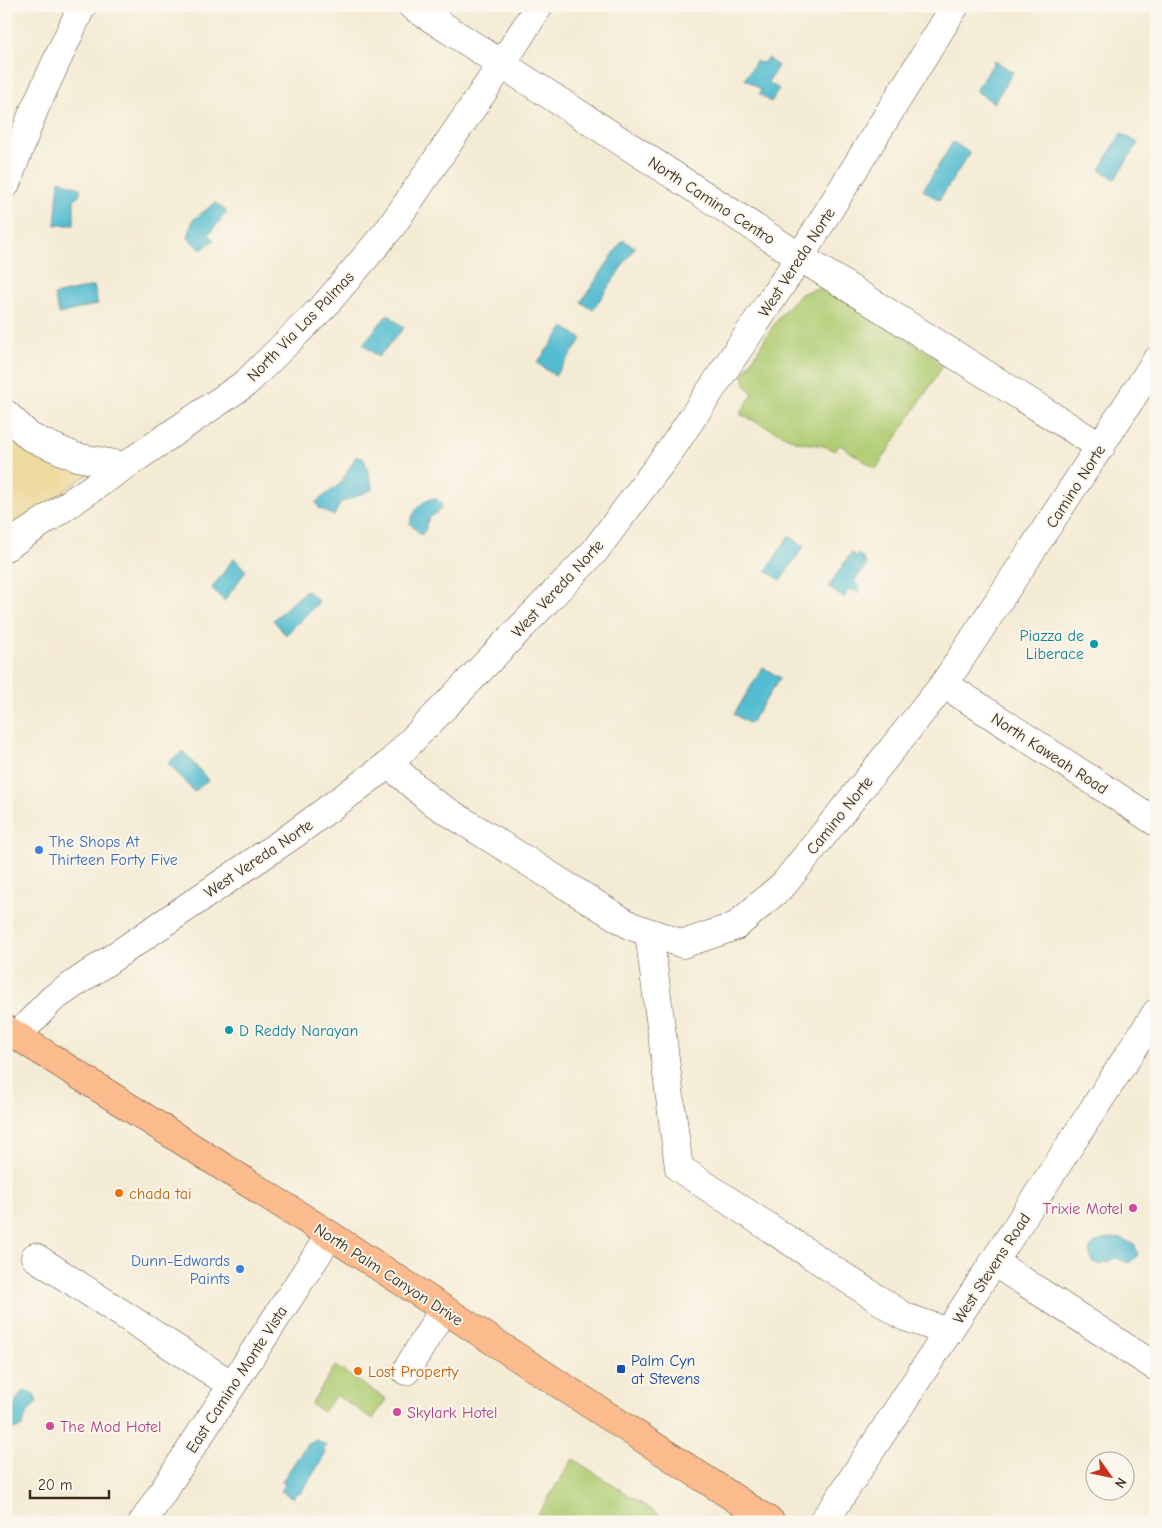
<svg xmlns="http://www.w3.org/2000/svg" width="1162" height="1528" viewBox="0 0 1162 1528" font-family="'Comic Neue',sans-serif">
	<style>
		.green { fill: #afcc72; stroke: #757b48 }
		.sand { fill: #eeda9e; stroke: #94825e }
		.water { fill: #53bcd0; stroke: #477377 }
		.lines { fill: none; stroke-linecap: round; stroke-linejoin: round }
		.minor-casing { stroke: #574739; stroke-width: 29 }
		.major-casing { stroke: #574739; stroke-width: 29 }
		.minor { stroke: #fff; stroke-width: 28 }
		.major { stroke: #fbbb8c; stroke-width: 28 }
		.culture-dot { fill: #0f9aa8; stroke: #fbf7ec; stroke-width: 2 }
		.shop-dot { fill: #3f7fe0; stroke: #fbf7ec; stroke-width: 2 }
		.food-dot { fill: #e8710a; stroke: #fbf7ec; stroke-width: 2 }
		.hotel-dot { fill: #d1479c; stroke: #fbf7ec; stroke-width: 2 }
		.transit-dot { fill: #1a4fb4; stroke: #fbf7ec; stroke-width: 2 }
		.labels { text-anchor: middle; stroke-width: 4; stroke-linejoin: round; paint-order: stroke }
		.street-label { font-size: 16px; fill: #3b2a1e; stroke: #fbf7ec }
		.culture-label { font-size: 16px; fill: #0d838f; stroke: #fbf7ec; text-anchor: end }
		.shop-label { font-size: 16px; fill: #366cbe; stroke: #fbf7ec; text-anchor: start }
		.food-label { font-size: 16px; fill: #c56008; stroke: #fbf7ec; text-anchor: start }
		.hotel-label { font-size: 16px; fill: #b23c85; stroke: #fbf7ec; text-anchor: start }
		.transit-label { font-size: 16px; fill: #164399; stroke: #fbf7ec; text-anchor: start }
	</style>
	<rect width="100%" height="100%" fill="#fbf7ec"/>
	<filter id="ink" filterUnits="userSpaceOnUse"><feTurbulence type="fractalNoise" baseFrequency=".02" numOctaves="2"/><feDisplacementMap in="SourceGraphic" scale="10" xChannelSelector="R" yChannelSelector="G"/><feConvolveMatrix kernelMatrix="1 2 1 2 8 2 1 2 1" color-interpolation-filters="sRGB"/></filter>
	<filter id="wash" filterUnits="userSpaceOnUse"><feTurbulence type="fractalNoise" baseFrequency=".0096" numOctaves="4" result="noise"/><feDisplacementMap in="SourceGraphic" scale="20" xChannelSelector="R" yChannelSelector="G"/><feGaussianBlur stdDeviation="1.12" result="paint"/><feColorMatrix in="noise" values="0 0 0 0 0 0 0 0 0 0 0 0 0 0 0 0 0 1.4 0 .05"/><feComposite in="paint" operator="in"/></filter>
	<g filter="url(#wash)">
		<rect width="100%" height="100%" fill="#f4ebd4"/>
		<path class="green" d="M824,288l121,75 -69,106 -36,-24 -5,6 -11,-5 -26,-4 -58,-28 13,-20 -8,-10 -2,-9c14,-21 36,-65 56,-79 8,-6 16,-7 25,-8z
			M335,1366l51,33 -13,20 -37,-24 -13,17 -12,-8z
			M573,1459l97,63h-137z"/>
		<path class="sand" d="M6,427l85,45 -85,60z"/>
		<path class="water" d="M767,58l11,8 -10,16 11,7 -8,13 -12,-8 2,-4 -16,-11 11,-18 4,2 5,-1z
			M995,61l18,11 -19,31 -18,-12z
			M1121,133l17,10 -23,36 -15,-9z
			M953,142l17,11 -31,47 -16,-10z
			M59,180l21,8v6l-6,5v26h-19z
			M215,203l12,9 -18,22 5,6 -13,10 -13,-12 5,-18z
			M623,240l12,7 -42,63 -12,-8z
			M94,286l4,18 -39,10 -5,-19z
			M388,314l16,14 -26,29 -15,-13z
			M564,327l18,12 -27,37 -18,-13z
			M356,456l8,3 9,30 -33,14 -6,13 -15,-8 -3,-6 25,-19z
			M435,498l7,6c-2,10 -9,9 -14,16 -4,7 1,7 -7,15l-11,-11c4,-14 10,-23 25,-26z
			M789,536l15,10 -23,34 -15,-9z
			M851,553l4,3 3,-2 6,4 -1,3 4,3 -13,18 6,5 -1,6 -10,-4 -5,9 -16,-11z
			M234,558l12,13 -22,30 -12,-13z
			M306,590l13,12 -33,33 -13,-15z
			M763,667l17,11 -30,46 -16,-10z
			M183,751l25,29 -14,12 -26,-29z
			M1112,1238l11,1 12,6 3,10 -9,8 -13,-5 -15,7 -9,-3 -3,-12c5,-9 13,-10 23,-12z
			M25,1391l9,3 3,8 -11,13 -4,12 -11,3 -5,-5v-7l15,-25z
			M315,1439l12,7 -3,3 1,6 -24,38h-5l-3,5 -12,-7 4,-6 -3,-4 25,-37 5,-1z"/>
	</g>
	<g filter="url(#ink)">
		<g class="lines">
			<g class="minor-casing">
				<path id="minor" d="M412,6l388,251 301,190
					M6,184l28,-74 48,-104
					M6,414l24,23 46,20 49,9
					M6,547l240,-164 79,-78 66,-78 111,-163 37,-58
					M944,684l212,138
					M389,764l42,37 200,125 52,18 53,-18 48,-42 160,-200 212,-323
					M649,933l30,235 226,149 44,15
					M17,1036l35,-37 241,-164 96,-71 205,-212 78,-104 128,-191 155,-251
					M35,1257l197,128
					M995,1263l161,104
					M406,1371l37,-61
					M143,1522l187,-287
					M822,1522l12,-15 322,-494"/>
			</g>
			<g class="major-casing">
				<path id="major" d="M6,1029l324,206 441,287"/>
			</g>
			<use href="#minor" class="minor"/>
			<use href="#major" class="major"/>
		</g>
	</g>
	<g class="culture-dot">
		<circle cx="1094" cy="644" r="5"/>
		<circle cx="229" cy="1030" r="5"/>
	</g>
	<g class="shop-dot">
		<circle cx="39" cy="850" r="5"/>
		<circle cx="240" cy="1269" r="5"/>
	</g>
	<g class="food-dot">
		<circle cx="119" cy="1193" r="5"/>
		<circle cx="358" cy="1371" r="5"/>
	</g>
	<g class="hotel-dot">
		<circle cx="1133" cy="1208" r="5"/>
		<circle cx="397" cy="1412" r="5"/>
		<circle cx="50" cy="1426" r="5"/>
	</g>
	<rect class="transit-dot" x="616" y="1364" width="10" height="10" rx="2.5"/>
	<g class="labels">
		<g class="street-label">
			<text transform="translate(712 200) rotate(33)" y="6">North Camino Centro</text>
			<text transform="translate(796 262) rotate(-57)" y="6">West Vereda Norte</text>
			<text transform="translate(300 326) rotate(-46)" y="6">North Via Las Palmas</text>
			<text transform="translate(1075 486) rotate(-57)" y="6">Camino Norte</text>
			<text transform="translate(557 588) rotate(-47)" y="6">West Vereda Norte</text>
			<text transform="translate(1050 753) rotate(33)" y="6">North Kaweah Road</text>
			<text transform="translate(839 815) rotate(-51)" y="6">Camino Norte</text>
			<text transform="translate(258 858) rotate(-34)" y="6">West Vereda Norte</text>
			<text transform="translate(991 1268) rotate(-57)" y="6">West Stevens Road</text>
			<text transform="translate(389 1274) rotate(33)" y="6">North Palm Canyon Drive</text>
			<text transform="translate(236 1379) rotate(-57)" y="6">East Camino Monte Vista</text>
		</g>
		<g class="culture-label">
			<text x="1084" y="641">Piazza de<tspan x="1084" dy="18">Liberace</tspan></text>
			<text x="239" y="1036" text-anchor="start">D Reddy Narayan</text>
		</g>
		<g class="shop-label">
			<text x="49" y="847">The Shops At<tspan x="49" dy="18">Thirteen Forty Five</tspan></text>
			<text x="230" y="1266" text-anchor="end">Dunn-Edwards<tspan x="230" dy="18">Paints</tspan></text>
		</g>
		<g class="food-label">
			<text x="129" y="1199">chada tai</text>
			<text x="368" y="1377">Lost Property</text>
		</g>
		<g class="hotel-label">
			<text x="1123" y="1214" text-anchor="end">Trixie Motel</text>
			<text x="407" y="1418">Skylark Hotel</text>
			<text x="60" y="1432">The Mod Hotel</text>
		</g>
		<g class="transit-label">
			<text x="631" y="1366">Palm Cyn<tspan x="631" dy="18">at Stevens</tspan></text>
		</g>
	</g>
	<rect width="1162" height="1528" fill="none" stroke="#fbf7ec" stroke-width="25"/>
	<g transform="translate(1110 1476) rotate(123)"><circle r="24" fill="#fbf7ec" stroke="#aea59a"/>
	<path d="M0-4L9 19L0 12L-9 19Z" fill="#c8321e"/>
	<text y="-8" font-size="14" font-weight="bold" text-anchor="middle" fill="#3b2a1e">N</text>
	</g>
	<path d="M30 1490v8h79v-8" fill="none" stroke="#3b2a1e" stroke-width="2.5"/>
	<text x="38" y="1490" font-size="15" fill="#3b2a1e" stroke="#fbf7ec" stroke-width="4" paint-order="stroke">20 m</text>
</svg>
